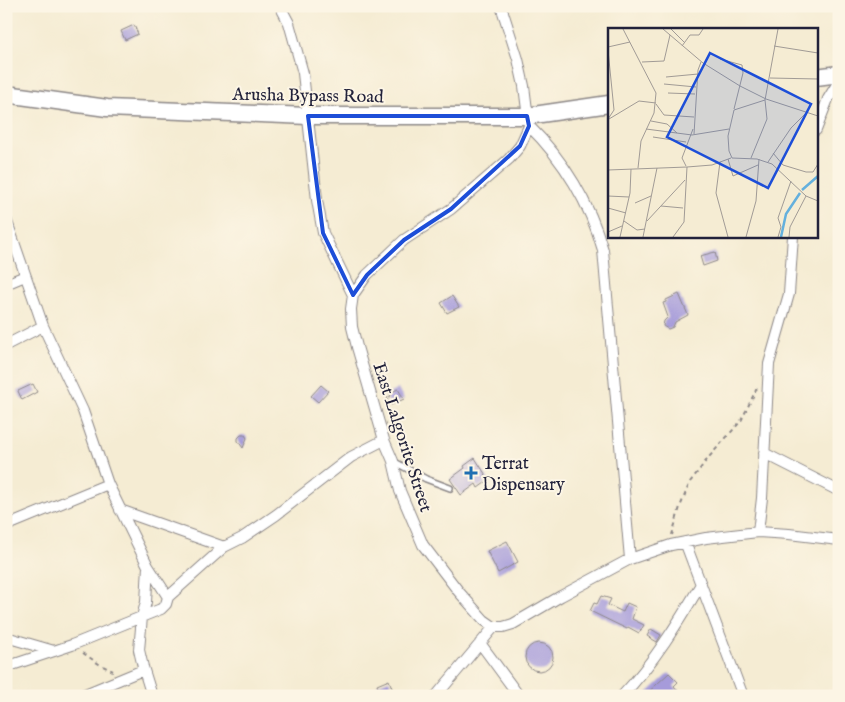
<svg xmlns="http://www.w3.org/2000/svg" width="845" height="702" viewBox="0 0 845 702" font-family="'IM FELL English',serif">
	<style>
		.building { fill: #a69bda }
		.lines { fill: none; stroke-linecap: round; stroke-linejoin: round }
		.service-casing { stroke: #8c8787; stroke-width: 8 }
		.minor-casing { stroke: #8c8787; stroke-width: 12 }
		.primary-casing { stroke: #8c8787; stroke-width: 19 }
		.path { stroke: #8c8787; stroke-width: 2; stroke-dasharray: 4 4; stroke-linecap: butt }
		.service { stroke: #fff; stroke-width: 5 }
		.minor { stroke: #fff; stroke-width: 10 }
		.primary { stroke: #fff; stroke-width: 16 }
		.marked { fill: none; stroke: #1d4ed8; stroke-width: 4; stroke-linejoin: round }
		.poi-dot { fill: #1f6fb2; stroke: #fcf5e5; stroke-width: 2 }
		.labels { text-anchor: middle; stroke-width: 4; stroke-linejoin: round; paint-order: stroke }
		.street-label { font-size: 18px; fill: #22223b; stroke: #fcf5e5 }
		.poi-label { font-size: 18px; fill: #22223b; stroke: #fcf5e5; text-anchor: start }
		.inset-river { fill: none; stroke: #64b0dd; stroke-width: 2.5 }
		.inset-road { fill: none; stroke: #a19b96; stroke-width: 1 }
		.view { fill: #1d4ed8; fill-opacity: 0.15; stroke: #1d4ed8; stroke-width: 2.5 }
		.inset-edge { fill: none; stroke: #22223b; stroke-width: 2.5 }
	</style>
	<rect width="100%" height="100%" fill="#fcf5e5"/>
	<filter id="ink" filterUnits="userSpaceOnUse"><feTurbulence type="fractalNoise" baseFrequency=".02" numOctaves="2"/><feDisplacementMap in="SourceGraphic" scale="10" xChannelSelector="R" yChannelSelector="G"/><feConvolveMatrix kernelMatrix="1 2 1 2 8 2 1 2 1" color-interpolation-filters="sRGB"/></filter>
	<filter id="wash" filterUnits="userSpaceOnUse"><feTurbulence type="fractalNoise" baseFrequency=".0096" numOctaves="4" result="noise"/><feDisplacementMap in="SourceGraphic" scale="20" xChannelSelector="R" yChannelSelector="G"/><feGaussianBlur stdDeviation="1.12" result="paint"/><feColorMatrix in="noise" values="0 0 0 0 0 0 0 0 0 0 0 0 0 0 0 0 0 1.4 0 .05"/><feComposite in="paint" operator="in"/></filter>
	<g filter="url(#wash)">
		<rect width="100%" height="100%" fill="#f5ecd3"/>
		<g id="blocks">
			<path class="building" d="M134,25l4,9 -13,6 -4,-9z
				M715,252l2,9 -14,5 -3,-10z
				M679,294l9,21 -13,7 -2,5 -5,2 -5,-3 1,-5 4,-4 -5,-14 3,-1v-2z
				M452,296l7,11 -12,6 -6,-10z
				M33,384l4,8 -15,8 -4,-9z
				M321,385l7,6 -10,11 -7,-6z
				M398,389l6,10 -13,6 -4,-7 4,-2 -1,-3z
				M241,435h4l2,3 -4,10 -5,-7v-3z
				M475,458l14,22 -11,8 -2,-4 -15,11 -11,-16 15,-11 -1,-2z
				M507,541l11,21 -20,11 -11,-22z
				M601,596l10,3 -3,6 15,7 4,-9 9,4 -4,12 12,6 -5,8 -11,-6 -1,2 -37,-18 4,-8 3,1z
				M651,629l10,6 -4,7 -10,-6z
				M525 657a14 14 0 1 1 28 0a14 14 0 1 1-28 0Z
				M669,673l9,9 -4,4 8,10h-38z
				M389,680l6,16h-14l-4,-11z"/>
		</g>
	</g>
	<g filter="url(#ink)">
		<use href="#blocks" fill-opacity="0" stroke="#8c8787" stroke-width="1"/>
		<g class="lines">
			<g class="service-casing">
				<path id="service" d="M393,461l33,18 24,9"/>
			</g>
			<g class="minor-casing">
				<path id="minor" d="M280,6l9,17 14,50 14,127 6,33 30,62
					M501,6l17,53 6,27 5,40 -4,9 -5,11 -11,13 -58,50 -47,31 -37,35 -14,20 -2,14 1,18 5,20 27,93 9,21 7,30 23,54 36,47 25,28 10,7h9l10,-3 48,-28 69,-37 41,-14 35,-7 52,-6 31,2 50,6
					M529,126c35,34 61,78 74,124l27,309
					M816,130l12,-31 11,-18
					M6,219l37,107 40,85 25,73 40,82 20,31
					M6,284l19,-8
					M6,345l37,-19
					M764,453l75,38
					M120,510l104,37
					M6,526l102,-42
					M758,532l4,-34 7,-134 20,-70 4,-58
					M685,542l58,154
					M148,566l-2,36 -4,15 -3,33 4,17 9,29
					M6,637l48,14
					M480,643l39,53
					M6,667l66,-22 89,-36 5,-5 2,-7 56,-50 18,-9 34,-23 75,-58 33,-17
					M80,696l63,-26
					M436,696l58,-69
					M622,696c32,-34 56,-73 79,-112"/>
			</g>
			<g class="primary-casing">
				<path id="primary" d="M816,77l23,-3
					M6,94l101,14 201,8h219l82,-12"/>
			</g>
			<path class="path" d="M672,535l8,-28 10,-25 19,-25 32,-36 16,-33
				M83,653l16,11 14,7"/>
			<use href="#service" class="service"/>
			<use href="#minor" class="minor"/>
			<use href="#primary" class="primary"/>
		</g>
	</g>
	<path class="marked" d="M308,116h219l2,10 -9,20 -69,63 -47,31 -37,35 -14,20 -30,-62z"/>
	<path class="poi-dot" d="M468.5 465.5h5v5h5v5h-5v5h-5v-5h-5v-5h5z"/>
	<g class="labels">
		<g class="street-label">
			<text transform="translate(308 95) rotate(1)" y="6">Arusha Bypass Road</text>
			<text transform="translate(403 437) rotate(72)" y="6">East Lalgorite Street</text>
		</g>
		<g class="poi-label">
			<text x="482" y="469">Terrat<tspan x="482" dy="21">Dispensary</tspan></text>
		</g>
	</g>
	<g transform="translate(608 28)">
		<rect width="210" height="210" fill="#f5ecd3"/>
		<path class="inset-river" d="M194,162l16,-14M173,209l5,-23 14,-21"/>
		<path class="inset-road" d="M15,1l33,64 -2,20 -13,28 -3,27M55,1l40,34 37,23 26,13 52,17M63,1l14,14M170,1l-13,71 -31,10 -6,26 1,15 3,7 25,1 15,5 34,32 12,5M74,18l8,-11h9l4,-6M166,18l44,7M0,19l22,-5M0,22l6,60 -6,9M112,31l22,6 1,8 -9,36M34,34l22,-1 6,-26M58,49l32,-3M162,50l48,1M56,56l32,3M60,65l27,1M48,76l8,11 30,2M1,91l30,-18 17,2M43,93l16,3 10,9M38,101l46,6 37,-6M86,106l4,-64 3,-8M45,109l33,5M165,125l10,12 23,7h7l5,-8M143,130l16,-39 -2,-19M120,131l5,17 25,-11M112,134l-4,31 12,44M160,134l23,-34 15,-15M78,138l-4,-8 11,-29M0,142l79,-3M0,168l21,1M27,175l16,-7M53,178l22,2M0,180l18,5M16,193l13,9 8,-1M39,193l38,-41M0,204l14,-6M12,209l10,-44 1,-24M35,209l14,-69M65,209l11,-15 3,-55 25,-2 19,-7M138,209l10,-36 3,-42M170,209l3,-10 -3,-9 13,-37M181,209l1,-10 16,-31"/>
		<path class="view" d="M102,25l101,51 -43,84 -101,-51z"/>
		<rect width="210" height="210" class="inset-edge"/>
	</g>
	<rect width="845" height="702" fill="none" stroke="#fcf5e5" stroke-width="25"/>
</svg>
